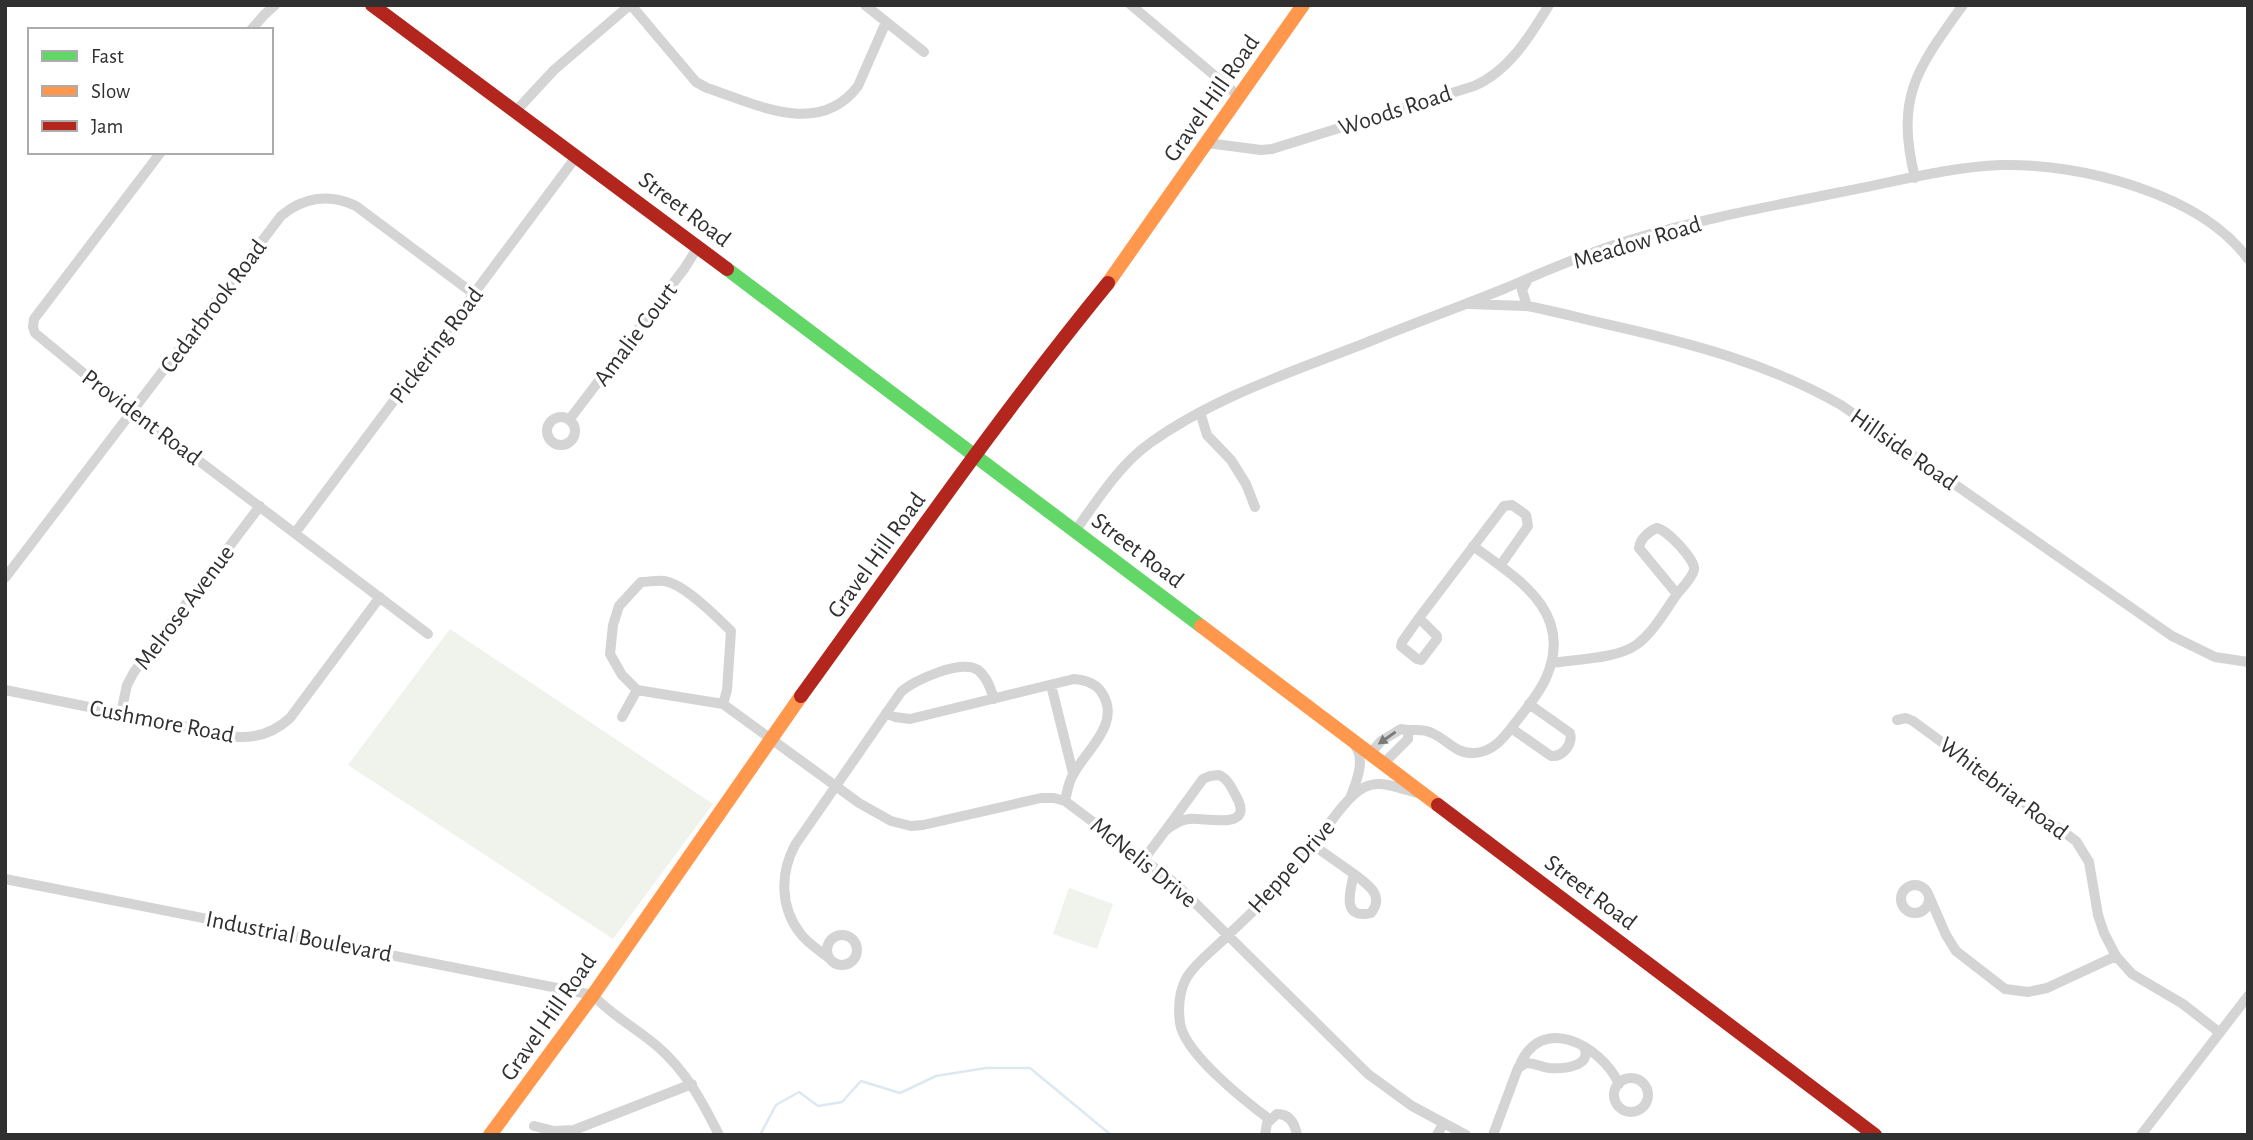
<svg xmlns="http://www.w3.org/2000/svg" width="2253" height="1140" viewBox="0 0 2253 1140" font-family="'Alegreya Sans',sans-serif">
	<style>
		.green { fill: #f0f2ec }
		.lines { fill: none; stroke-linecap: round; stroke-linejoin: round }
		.stream { stroke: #dde9f0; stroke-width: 2.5 }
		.street { stroke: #d4d4d4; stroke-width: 10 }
		.fast { stroke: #63d668; stroke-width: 14 }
		.slow { stroke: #ff974d; stroke-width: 14 }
		.jam { stroke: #b3261e; stroke-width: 14 }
		.oneway { fill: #7a7a7a }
		.labels { text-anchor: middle; stroke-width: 7; stroke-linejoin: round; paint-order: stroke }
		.street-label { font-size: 24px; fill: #303030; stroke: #fff }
	</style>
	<rect width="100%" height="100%" fill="#fff"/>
	<path class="green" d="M450,629l263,175 -100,135 -265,-174z
		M1069,888l44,16 -16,45 -44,-15z"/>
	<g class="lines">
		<path class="stream" d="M760,1135l16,-30 23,-13 19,14 24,-4 19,-21 39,12 36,-17 50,-8h44l81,67"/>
		<path class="street" d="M631,5l65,77 11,6c49,16 112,50 151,-2l28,-64
			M865,5l59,47
			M1131,5l109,92
			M251,30l13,-15 11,-10
			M515,112l39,-42 76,-65
			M1207,143l54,7 11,-1 202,-63c35,-15 56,-50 75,-81
			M161,152l-127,167 -1,8 2,6 57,47 336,254
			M1915,178c-20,-82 2,-109 48,-173
			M1469,304l58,2 -5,-16 6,-11
			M1527,306c28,5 55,13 83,19 80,18 160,39 231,80l331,231 43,21 33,5
			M1200,412l7,23 24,25 15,24 9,23
			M547 431a14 14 0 1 1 28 0a14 14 0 1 1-28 0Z
			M569,420l115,-151 14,-22
			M1657,528c10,2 39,32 37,42 -2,8 -12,18 -17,24l-38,-46c1,-9 10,-17 18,-20z
			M1075,531c22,-30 44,-66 75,-88 67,-48 148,-73 223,-103 44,-18 89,-34 133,-52 41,-18 83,-36 127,-49 68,-20 139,-33 208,-47 53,-10 107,-25 160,-27 78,-2 199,28 247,94
			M295,533l281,-376
			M5,578l276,-362c22,-19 49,-23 75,-10l118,88
			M1419,618l85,-112 8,-1 14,10 2,11 -28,40
			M1419,618l18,18v3l-16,21 -4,-1 -16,-13 1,-4z
			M1551,663c25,-4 65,-4 85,-18 17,-12 29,-34 41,-51
			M1051,685l22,88
			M5,690l232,47c20,1 38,-5 53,-19l90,-121
			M723,704l4,-14 4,-59c-14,-14 -48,-48 -67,-50 -8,-1 -16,1 -23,1l-22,24 -6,19 -3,29 12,21 15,15 86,14 136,99 32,18 20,5 12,-1 118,-27h13l11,3 111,83 192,190 44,32 54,29
			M121,713l6,-28 7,-13 126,-166
			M886,713l9,4 15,2 164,-40c12,1 22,4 28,14 20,31 -17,58 -29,82 -5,8 -6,18 -8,26
			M622,717l15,-27
			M1897,720l9,-2 7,3 163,120 13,21 9,53 6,18 12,23 16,18 51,30 37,29
			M1511,728l40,28c12,1 22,-12 19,-23l-41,-29
			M1370,754l11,-13 20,-12c10,3 20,-2 31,4 16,7 23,21 42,20 22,-1 33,-20 45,-35 10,-13 21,-26 27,-40 29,-66 -28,-99 -73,-132
			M1383,764l25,-25v-7
			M1219,775c9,4 12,12 17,21 20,36 -31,21 -47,23 -9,1 -17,6 -24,12l38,-52 7,-3z
			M1351,796c6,-16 15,-37 3,-52
			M1313,845l41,29
			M1144,859l21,-28
			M1354,874c14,11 31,21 17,39 -30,7 -21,-22 -17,-39z
			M5,879l588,116c18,20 43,33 64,51 29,25 45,55 62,89
			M1901 899a14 14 0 1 1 28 0a14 14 0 1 1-28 0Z
			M1929,896l17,39 10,16 49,38 23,3 19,-4 69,-32
			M827 950a15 15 0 1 1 30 0a15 15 0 1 1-30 0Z
			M829,958c-10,-8 -22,-15 -29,-25 -20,-26 -20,-60 -5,-88l106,-153c13,-12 60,-33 77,-22 9,7 13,19 16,29
			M1519,1067c21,-55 82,-22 100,17
			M1614 1095a17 17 0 1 1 34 0a17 17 0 1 1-34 0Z
			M1269,1119c-24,-18 -85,-66 -89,-96 -2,-15 -1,-32 7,-46 11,-17 28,-28 41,-42 27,-25 55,-52 78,-80 15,-18 39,-59 59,-68 16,-8 36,2 52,6
			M534,1126l20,5 20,-1 118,-46
			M1265,1135l2,-12 10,-9c13,0 18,10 20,21
			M1437,1135l6,-11
			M1493,1135l25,-67 8,-5c8,0 15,4 23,5 13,1 44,-1 35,-21
			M2141,1135l107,-139"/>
		<path class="fast" d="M727,269l474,357"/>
		<path class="slow" d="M1108,283l195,-278
			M1201,626l237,179
			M490,1135l103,-140 208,-299"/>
		<path class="jam" d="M372,5l355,264
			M801,696c101,-139 198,-280 307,-413
			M1438,805l437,330"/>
	</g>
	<defs><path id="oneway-solid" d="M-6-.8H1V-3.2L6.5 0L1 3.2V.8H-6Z" transform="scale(1.75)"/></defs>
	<use class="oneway" href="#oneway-solid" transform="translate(1387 738) rotate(145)"/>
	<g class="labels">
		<g class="street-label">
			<text transform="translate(1211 98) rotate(-55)" y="8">Gravel Hill Road</text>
			<text transform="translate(1395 110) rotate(-18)" y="8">Woods Road</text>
			<text transform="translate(685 209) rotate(37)" y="8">Street Road</text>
			<text transform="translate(1637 242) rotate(-17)" y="8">Meadow Road</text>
			<text transform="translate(213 306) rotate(-53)" y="8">Cedarbrook Road</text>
			<text transform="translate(635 334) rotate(-53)" y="8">Amalie Court</text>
			<text transform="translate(436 345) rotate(-53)" y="8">Pickering Road</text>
			<text transform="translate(142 417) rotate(37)" y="8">Provident Road</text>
			<text transform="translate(1904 449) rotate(35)" y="8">Hillside Road</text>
			<text transform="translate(1138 550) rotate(37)" y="8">Street Road</text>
			<text transform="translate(876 555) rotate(-54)" y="8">Gravel Hill Road</text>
			<text transform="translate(184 607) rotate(-53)" y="8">Melrose Avenue</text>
			<text transform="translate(162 721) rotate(11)" y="8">Cushmore Road</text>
			<text transform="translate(2004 788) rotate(37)" y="8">Whitebriar Road</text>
			<text transform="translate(1144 862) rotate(39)" y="8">McNelis Drive</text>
			<text transform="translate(1291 866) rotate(-48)" y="8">Heppe Drive</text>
			<text transform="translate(1591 892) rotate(37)" y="8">Street Road</text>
			<text transform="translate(299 936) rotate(11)" y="8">Industrial Boulevard</text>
			<text transform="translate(548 1017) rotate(-55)" y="8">Gravel Hill Road</text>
		</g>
	</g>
	<rect width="2253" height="1140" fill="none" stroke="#303030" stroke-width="14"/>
	<rect x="28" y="28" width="245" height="126" fill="#ffffff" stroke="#acacac" stroke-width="2"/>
	<rect x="42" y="51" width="35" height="10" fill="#63d668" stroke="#acacac" stroke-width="2"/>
	<text x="91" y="63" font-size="21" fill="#303030">Fast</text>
	<rect x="42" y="86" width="35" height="10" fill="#ff974d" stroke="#acacac" stroke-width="2"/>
	<text x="91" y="98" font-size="21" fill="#303030">Slow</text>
	<rect x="42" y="121" width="35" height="10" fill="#b3261e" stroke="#acacac" stroke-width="2"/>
	<text x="91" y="133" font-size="21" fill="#303030">Jam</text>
</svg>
